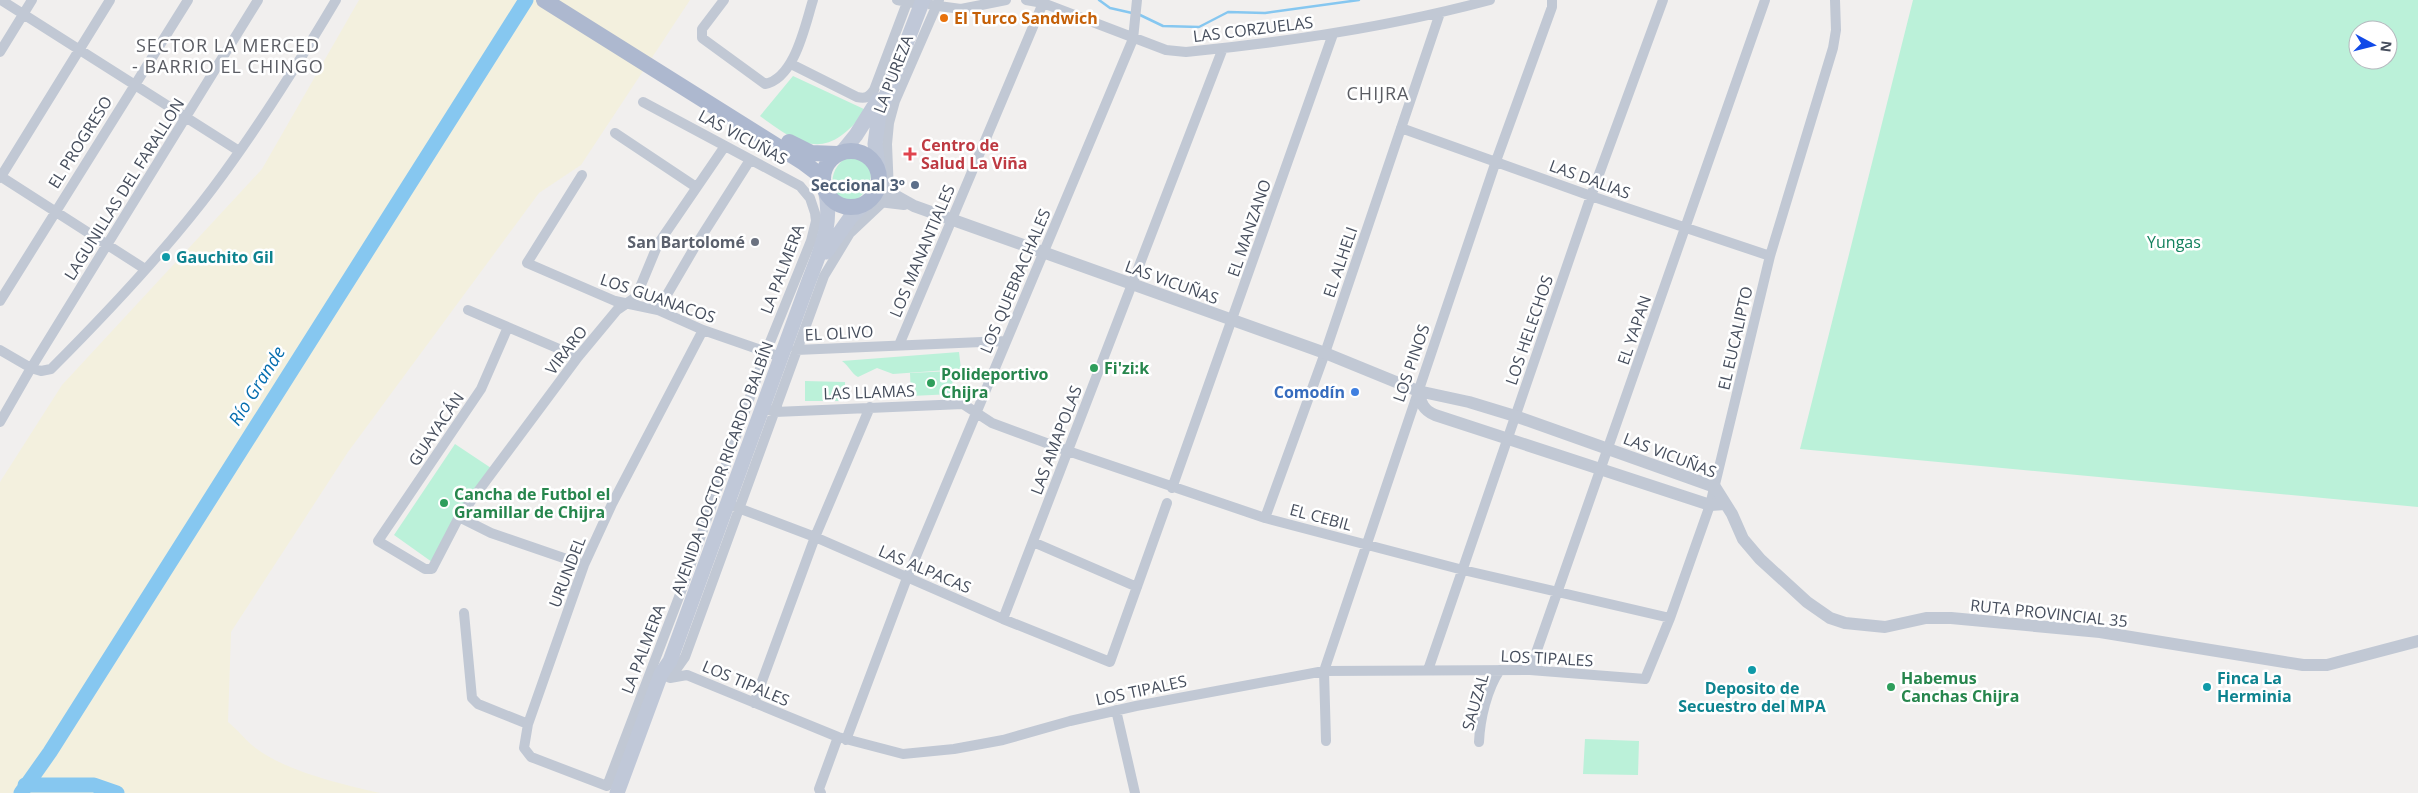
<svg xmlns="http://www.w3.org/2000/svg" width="2418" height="793" viewBox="0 0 2418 793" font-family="'Open Sans',sans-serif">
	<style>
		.green { fill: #bbf1d9; fill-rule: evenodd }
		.sand { fill: #f3f0de }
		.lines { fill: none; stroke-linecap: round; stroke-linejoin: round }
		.stream { stroke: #86c7f0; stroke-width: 2.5 }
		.river { stroke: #86c7f0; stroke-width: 15 }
		.minor { stroke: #c1c8d4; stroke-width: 10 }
		.tertiary { stroke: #c1c8d4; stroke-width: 12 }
		.secondary { stroke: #c0c8d8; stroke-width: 15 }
		.primary { stroke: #adb8cf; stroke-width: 16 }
		.food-dot { fill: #e8710a; stroke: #fff; stroke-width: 2 }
		.health-dot { fill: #e0444e; stroke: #fff; stroke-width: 2 }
		.service-dot { fill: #5c6f8a; stroke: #fff; stroke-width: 2 }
		.worship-dot { fill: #6b7280; stroke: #fff; stroke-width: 2 }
		.culture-dot { fill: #0f9aa8; stroke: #fff; stroke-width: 2 }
		.leisure-dot { fill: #2e9e5b; stroke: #fff; stroke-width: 2 }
		.shop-dot { fill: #3f7fe0; stroke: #fff; stroke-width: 2 }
		.labels { text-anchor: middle; stroke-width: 5; stroke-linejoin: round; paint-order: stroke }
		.food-label { font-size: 16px; font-weight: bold; fill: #c56008; stroke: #fff; text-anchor: start }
		.street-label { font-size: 16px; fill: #464e5d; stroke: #fff }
		.health-label { font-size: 16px; font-weight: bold; fill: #be3a42; stroke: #fff; text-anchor: start }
		.service-label { font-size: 16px; font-weight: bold; fill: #4e5e75; stroke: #fff; text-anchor: end }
		.worship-label { font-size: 16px; font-weight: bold; fill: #5b616d; stroke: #fff; text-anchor: end }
		.park-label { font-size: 16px; fill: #13815d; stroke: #fff }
		.culture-label { font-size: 16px; font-weight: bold; fill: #0d838f; stroke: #fff; text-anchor: start }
		.leisure-label { font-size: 16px; font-weight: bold; fill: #27864d; stroke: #fff; text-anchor: start }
		.shop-label { font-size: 16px; font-weight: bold; fill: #366cbe; stroke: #fff; text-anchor: end }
		.neighbourhood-label { font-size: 18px; letter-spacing: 1px; fill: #5b5d64; stroke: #fff }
		.water-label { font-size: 18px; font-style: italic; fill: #066eaf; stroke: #fff }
	</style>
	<rect width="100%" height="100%" fill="#f1efee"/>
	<path class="green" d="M1913,0h505v507l-618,-58zM2358,30h30v30h-30z
		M793,76l73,34c-37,49 -61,40 -106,6z
		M852,155c38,3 11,63 -15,42 -10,-16 -3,-35 15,-42z
		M959,352l2,17 -68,5 -16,-6 -19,9c-7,-4 -8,-10 -16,-16z
		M952,371l1,23 -42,2 -1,-23z
		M805,381l40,1v19h-40z
		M455,444l39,26 -62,92 -38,-27z
		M1585,739l54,2 -1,34 -55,-1z"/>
	<path class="sand" d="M359,0h331l-109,165 -42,28 -191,259 -117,180 -3,90c10,8 18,19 29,27 29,22 87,36 123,44h-380v-311l62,-97 200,-216z"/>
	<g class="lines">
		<path class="stream" d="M1099,0l11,8 22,5
			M1138,14l25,12 36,1 29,-15 37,1 94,-13"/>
		<path class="river" d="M25,785h69l23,8
			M21,793l29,-41 476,-752"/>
		<path class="minor" d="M1,0l238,151
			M724,0l-22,29v9l63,46c30,-6 40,-59 48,-84
			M897,0l17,3
			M1026,0l17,3 123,47 20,2c102,-10 204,-25 304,-52
			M931,5l30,4 45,-9
			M0,52l32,-52
			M791,64l66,33c9,2 12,0 17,-7l34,-90
			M1401,128l190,68 179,60
			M615,133l81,54
			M582,175l-55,88 88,38 43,9 45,20 78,27
			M0,176l145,93
			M0,178l110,-178
			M0,301l188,-301
			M468,310l110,47
			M658,310l38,-65 54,-85
			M508,327l-27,62 -103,152 47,28h7l27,-52 119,-160 39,-47 19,-13 22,-53 67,-98
			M899,345l144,-342
			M0,350l31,18 227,-368
			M796,350l209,-9
			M762,408l13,4 188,-8 29,19 76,28 197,67 198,52 207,48
			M0,422l31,-54 10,3 10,-2c57,-57 114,-117 162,-181 45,-60 85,-124 123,-188
			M1172,488l161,-454
			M733,506l82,31 188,82 107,43 57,-159
			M459,517l32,16 93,32
			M1265,518l60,-165 115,-340
			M1033,542l104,45
			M464,613l8,85 6,6 50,20 -4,24 7,9 76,29 75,-197 84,-237 45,-111 5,-20 -1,-8 -5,-15 -10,-12 -157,-84
			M1003,619l220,-571
			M1428,670l163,-474 72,-196
			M1530,670l235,-670
			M661,674l9,4 17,-3 151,62 65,17 51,-5 49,-9 67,-19 66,-15 188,-35 206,-1 115,9 25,-61 40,-113 60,-249 63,-208 3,-18 -1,-30
			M670,678l15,-21 139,-381 26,-43 35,-33 4,-8 -2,-48 2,-21 6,-22 44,-101
			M754,703l61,-166 55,-130
			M1116,710l19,83
			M528,724l56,-159 28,-61 91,-174
			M846,740l61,-162 226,-539 4,-39
			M1326,741l-2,-70 172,-510 56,-154v-7
			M1479,742c1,-23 8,-53 21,-72
			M821,793l-2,-4 19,-52"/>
		<path class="tertiary" d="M880,183l9,9 25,14 411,147 93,38 51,11 46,14 200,71 17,27 11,25 17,20 47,43 23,16 15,5 40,4 41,-9h25l149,14 203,33h24l91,-24
			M871,200l33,4
			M1418,391c3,12 5,19 17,24l275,90 15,-1"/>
		<path class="secondary" d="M843,151l13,-16 22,-35
			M879,173l-4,-29 4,-30 44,-114
			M826,252l24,-34 14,-14
			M617,793l44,-119 9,-13 137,-375c12,-33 27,-60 18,-97"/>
		<path class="primary" d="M544,0l260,163 12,9 7,10
			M789,142l22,11 26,1
			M823 179a28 28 0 1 1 56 0a28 28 0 1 1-56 0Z"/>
	</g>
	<circle class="food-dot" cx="944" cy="18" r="5"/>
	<path class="health-dot" d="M907.5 146.5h5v5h5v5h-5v5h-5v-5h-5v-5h5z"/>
	<circle class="service-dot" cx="915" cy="185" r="5"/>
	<circle class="worship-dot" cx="755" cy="242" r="5"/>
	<g class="culture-dot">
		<circle cx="166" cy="257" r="5"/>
		<circle cx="1752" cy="670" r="5"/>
		<circle cx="2207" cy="687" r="5"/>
	</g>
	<g class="leisure-dot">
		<circle cx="1094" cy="368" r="5"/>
		<circle cx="931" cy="383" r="5"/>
		<circle cx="444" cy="503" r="5"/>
		<circle cx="1891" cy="687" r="5"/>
	</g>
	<circle class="shop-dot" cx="1355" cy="392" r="5"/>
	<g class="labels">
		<g class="food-label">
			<text x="954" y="24">El Turco Sandwich</text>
		</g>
		<g class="street-label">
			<text transform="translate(1253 29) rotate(-7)" y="6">LAS CORZUELAS</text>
			<text transform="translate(893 74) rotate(-69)" y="6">LA PUREZA</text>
			<text transform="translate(743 137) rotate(28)" y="6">LAS VICUÑAS</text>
			<text transform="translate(80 142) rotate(-58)" y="6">EL PROGRESO</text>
			<text transform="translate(1590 179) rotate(20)" y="6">LAS DALIAS</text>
			<text transform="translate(124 189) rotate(-58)" y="6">LAGUNILLAS DEL FARALLON</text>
			<text transform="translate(1249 228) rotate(-71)" y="6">EL MANZANO</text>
			<text transform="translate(922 251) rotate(-67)" y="6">LOS MANANTIALES</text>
			<text transform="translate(1340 262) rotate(-71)" y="6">EL ALHELI</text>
			<text transform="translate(782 269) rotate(-69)" y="6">LA PALMERA</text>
			<text transform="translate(1015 281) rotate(-67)" y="6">LOS QUEBRACHALES</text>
			<text transform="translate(1172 282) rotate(20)" y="6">LAS VICUÑAS</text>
			<text transform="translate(658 298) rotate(19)" y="6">LOS GUANACOS</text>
			<text transform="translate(1529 330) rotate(-71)" y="6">LOS HELECHOS</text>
			<text transform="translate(1634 330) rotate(-71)" y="6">EL YAPAN</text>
			<text transform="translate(839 333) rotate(-3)" y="6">EL OLIVO</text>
			<text transform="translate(1735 338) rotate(-77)" y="6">EL EUCALIPTO</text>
			<text transform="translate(566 350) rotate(-52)" y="6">VIRARO</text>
			<text transform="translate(1411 363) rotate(-71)" y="6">LOS PINOS</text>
			<text transform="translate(869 392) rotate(-2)" y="6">LAS LLAMAS</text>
			<text transform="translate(436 429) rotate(-56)" y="6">GUAYACÁN</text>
			<text transform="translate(1056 440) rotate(-69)" y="6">LAS AMAPOLAS</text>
			<text transform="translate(1670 455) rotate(21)" y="6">LAS VICUÑAS</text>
			<text transform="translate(722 468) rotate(-70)" y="6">AVENIDA DOCTOR RICARDO BALBÍN</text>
			<text transform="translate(1321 517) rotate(15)" y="6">EL CEBIL</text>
			<text transform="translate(925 569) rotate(23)" y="6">LAS ALPACAS</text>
			<text transform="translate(567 572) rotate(-69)" y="6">URUNDEL</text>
			<text transform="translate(2049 613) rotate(6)" y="6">RUTA PROVINCIAL 35</text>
			<text transform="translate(643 649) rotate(-69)" y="6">LA PALMERA</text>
			<text transform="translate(1547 658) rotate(3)" y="6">LOS TIPALES</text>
			<text transform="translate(746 683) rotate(23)" y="6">LOS TIPALES</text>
			<text transform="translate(1141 690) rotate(-12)" y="6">LOS TIPALES</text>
			<text transform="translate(1475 702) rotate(-74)" y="6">SAUZAL</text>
		</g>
		<g class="health-label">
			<text x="921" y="151">Centro de<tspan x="921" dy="18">Salud La Viña</tspan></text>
		</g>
		<g class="service-label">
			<text x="905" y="191">Seccional 3º</text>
		</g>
		<g class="worship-label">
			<text x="745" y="248">San Bartolomé</text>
		</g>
		<g class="park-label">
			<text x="2174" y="248">Yungas</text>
		</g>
		<g class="culture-label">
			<text x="176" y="263">Gauchito Gil</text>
			<text x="2217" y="684">Finca La<tspan x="2217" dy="18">Herminia</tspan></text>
			<text x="1752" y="694" text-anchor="middle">Deposito de<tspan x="1752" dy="18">Secuestro del MPA</tspan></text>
		</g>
		<g class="leisure-label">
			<text x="1104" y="374">Fi'zi:k</text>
			<text x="941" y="380">Polideportivo<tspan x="941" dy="18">Chijra</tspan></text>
			<text x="454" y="500">Cancha de Futbol el<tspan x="454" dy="18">Gramillar de Chijra</tspan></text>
			<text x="1901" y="684">Habemus<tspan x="1901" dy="18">Canchas Chijra</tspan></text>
		</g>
		<g class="shop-label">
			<text x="1345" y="398">Comodín</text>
		</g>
		<g class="neighbourhood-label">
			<text x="228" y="52">SECTOR LA MERCED<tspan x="228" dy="21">- BARRIO EL CHINGO</tspan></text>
			<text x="1378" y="100">CHIJRA</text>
		</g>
		<g class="water-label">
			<text transform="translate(257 386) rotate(-58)" y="6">Río Grande</text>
		</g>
	</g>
	<g transform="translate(2373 45) rotate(97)"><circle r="24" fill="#ffffff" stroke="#b5b8be"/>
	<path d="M0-4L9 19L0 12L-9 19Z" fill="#114ae8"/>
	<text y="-8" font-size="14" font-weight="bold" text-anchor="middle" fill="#464e5d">N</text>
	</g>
</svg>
